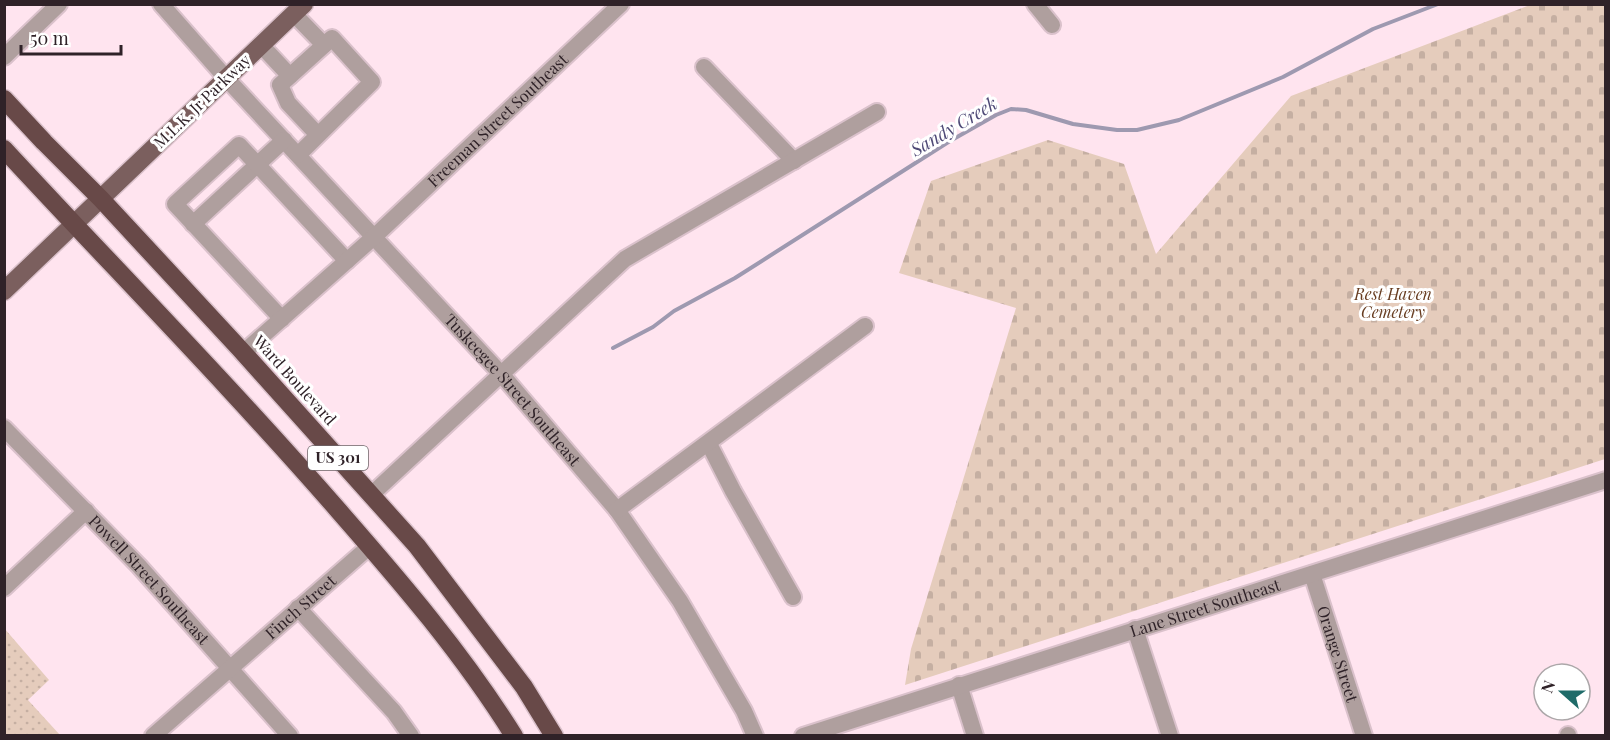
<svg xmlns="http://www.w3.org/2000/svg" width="1610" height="740" viewBox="0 0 1610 740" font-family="'Playfair Display',serif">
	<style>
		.cemetery { fill: url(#cemetery-stones) }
		.park { fill: url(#park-dots) }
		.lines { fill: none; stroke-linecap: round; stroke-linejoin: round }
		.stream { stroke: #9e99b0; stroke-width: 4 }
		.minor-casing { stroke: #dac1cb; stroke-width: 20 }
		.major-casing { stroke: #dac1cb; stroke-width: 21 }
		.highway-casing { stroke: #dac1cb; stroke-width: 21 }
		.minor { stroke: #af9f9e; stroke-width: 16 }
		.major { stroke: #7b5f5e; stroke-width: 18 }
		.highway { stroke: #684948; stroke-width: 18 }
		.labels { text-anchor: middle; stroke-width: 6; stroke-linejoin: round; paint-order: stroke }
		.shield { fill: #fff; stroke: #6d6468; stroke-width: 1.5 }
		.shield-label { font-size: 15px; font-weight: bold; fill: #2f2228 }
		.street-label { font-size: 16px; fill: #2f2228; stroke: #fff }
		.park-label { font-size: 16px; font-style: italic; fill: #673c20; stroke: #fff }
		.water-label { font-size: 18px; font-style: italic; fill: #4e4976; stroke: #fff }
	</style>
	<defs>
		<pattern id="cemetery-stones" width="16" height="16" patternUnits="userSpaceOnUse" patternTransform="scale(1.5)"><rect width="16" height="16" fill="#e5ccbc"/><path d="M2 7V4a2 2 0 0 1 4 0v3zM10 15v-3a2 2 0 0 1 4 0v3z" fill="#c5afa2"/></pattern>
		<pattern id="park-dots" width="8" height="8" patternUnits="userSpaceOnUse" patternTransform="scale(1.5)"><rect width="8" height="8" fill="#e5ccbc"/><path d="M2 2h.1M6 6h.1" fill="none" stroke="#c5afa2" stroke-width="1.8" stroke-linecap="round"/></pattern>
	</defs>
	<rect width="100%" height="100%" fill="#ffe4ef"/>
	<path class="cemetery" d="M1530,5h75v454l-700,226 6,-36 105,-341 -117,-35 32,-92 117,-41 76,24 32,90 135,-158z"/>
	<path class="park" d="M4,628l45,52 -21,20 32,35h-55z"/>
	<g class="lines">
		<path class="stream" d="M613,348l40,-21 21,-16 61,-33 215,-137 46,-26 15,-6 15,1 47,14 44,6h20l42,-10 104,-43 90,-48 65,-25"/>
		<g class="minor-casing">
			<g id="minor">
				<path id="s1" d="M161,4l65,74 276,297 115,135 63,91 64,110 11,25"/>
				<path d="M1035,4l17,21"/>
				<path d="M294,14l30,31"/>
				<path d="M261,45l29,31"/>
				<path d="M4,57l55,-53"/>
				<path d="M704,67l90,94"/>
				<path d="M298,155l74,-73 -40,-44 -52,47 8,18 30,32"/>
				<path d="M193,224l91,-84"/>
				<path d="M282,319l-107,-115 64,-59 108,116"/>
				<path id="s2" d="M243,353l132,-117 246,-232"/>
				<path id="s3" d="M4,428l135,138 151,170"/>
				<path d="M709,444l24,47 60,106"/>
				<path d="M371,495l254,-236 252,-147"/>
				<path d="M617,510l248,-184"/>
				<path id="s4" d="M1312,574l52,162"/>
				<path d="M4,588l82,-77"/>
				<path d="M298,608l96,104 17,24"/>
				<path d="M1135,629l35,107"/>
				<path d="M959,685l16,51"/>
				<path d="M1568,735v1"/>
				<path id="s5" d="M153,736l217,-190"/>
				<path id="s6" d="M803,736l803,-256"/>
			</g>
		</g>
		<g class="major-casing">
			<path id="major" d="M4,291l300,-287"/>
		</g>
		<g class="highway-casing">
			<path id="highway" d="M4,99l40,43 57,57 139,150 177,197 107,141 30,49
				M4,149c111,120 226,237 334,361 63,72 125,144 176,226"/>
		</g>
		<use href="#minor" class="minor"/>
		<use href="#major" class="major"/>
		<use href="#highway" class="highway"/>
	</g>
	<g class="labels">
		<rect class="shield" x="308" y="446" width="60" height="24" rx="4.5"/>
		<g class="shield-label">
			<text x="338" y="463">US 301</text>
		</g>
		<g class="street-label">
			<text transform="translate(202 101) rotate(-44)" y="6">M.L.K. Jr Parkway</text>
			<text dy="6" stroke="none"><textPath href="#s2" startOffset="345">Freeman Street Southeast</textPath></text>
			<text transform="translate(295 380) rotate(48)" y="6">Ward Boulevard</text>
			<text dy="6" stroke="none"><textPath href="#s1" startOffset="522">Tuskeegee Street Southeast</textPath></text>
			<text dy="6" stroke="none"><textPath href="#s3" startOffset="210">Powell Street Southeast</textPath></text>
			<text dy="6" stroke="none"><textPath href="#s5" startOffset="196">Finch Street</textPath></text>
			<text dy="6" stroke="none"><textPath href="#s6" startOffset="422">Lane Street Southeast</textPath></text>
			<text dy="6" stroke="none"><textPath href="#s4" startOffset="84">Orange Street</textPath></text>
		</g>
		<g class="park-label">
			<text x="1393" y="300">Rest Haven<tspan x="1393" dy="18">Cemetery</tspan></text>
		</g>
		<g class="water-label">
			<text transform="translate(954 127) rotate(-31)" y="6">Sandy Creek</text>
		</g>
	</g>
	<rect width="1610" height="740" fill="none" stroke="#2f2228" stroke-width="12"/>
	<g transform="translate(1562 692) rotate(291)"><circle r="28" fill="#ffffff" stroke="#aca7a9" stroke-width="1.5"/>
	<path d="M0-4.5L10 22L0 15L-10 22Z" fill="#1f6b69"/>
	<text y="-9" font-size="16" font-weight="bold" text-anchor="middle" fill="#2f2228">N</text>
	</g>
	<path d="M21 45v9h100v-9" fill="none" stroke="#2f2228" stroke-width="3"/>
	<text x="30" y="45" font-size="18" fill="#2f2228" stroke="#ffffff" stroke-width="4.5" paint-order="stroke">50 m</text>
</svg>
